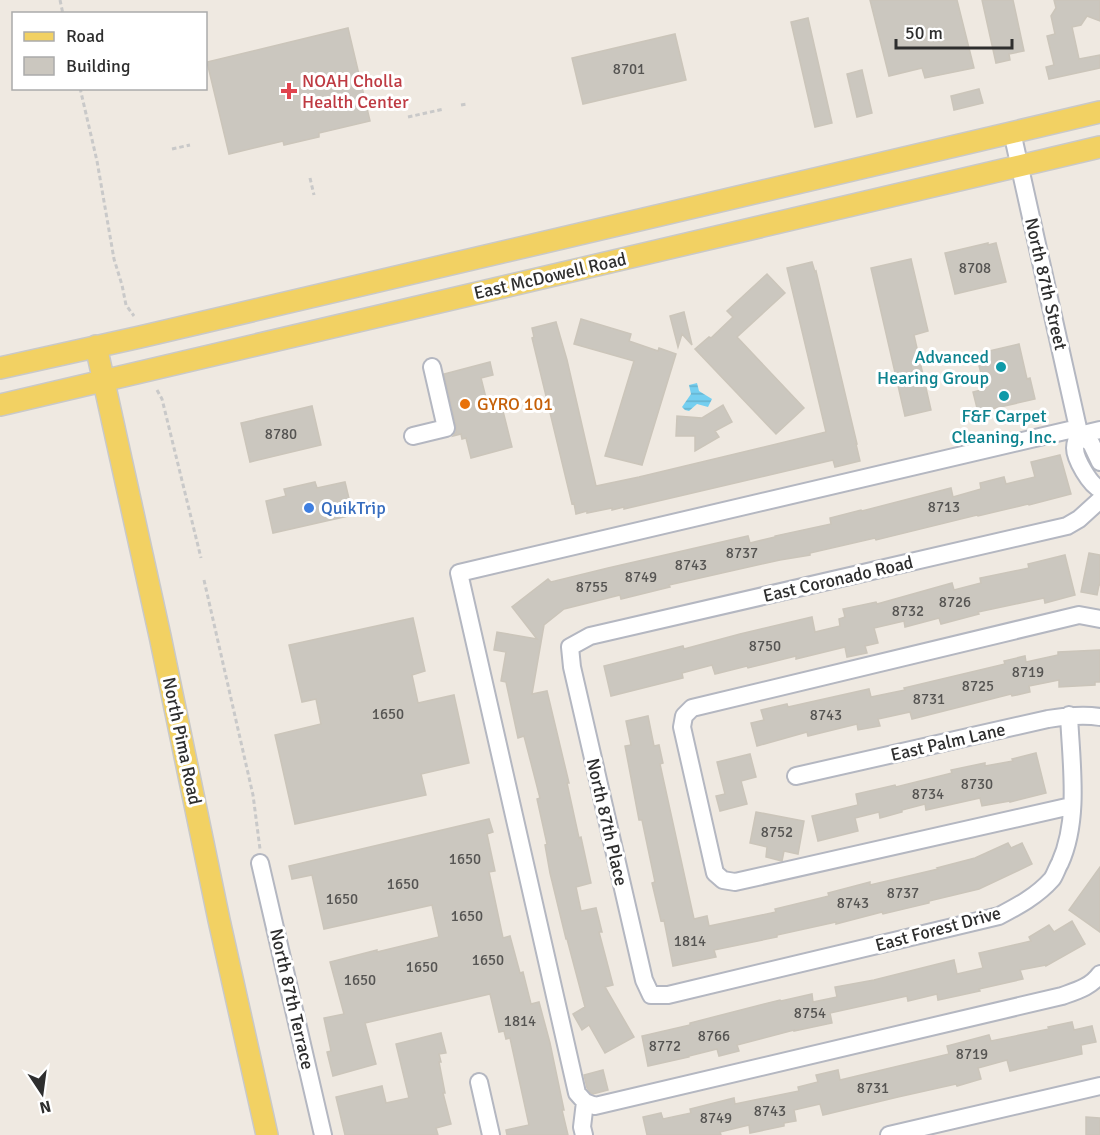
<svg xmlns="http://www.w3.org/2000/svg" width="1100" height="1135" viewBox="0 0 1100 1135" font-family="Signika,sans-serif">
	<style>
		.water { fill: url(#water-rules) }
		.building { fill: #cbc7bf; stroke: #cbc5ba; stroke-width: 1.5 }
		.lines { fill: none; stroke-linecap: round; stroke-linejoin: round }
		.minor-casing { stroke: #b4b7c1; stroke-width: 20 }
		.major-casing { stroke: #c9c9c9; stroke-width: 24 }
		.path { stroke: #c9c9c9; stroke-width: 3; stroke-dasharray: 4.5 3; stroke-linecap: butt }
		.minor { stroke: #fff; stroke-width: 16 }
		.major { stroke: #f2d163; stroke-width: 21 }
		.health-dot { fill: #e0444e; stroke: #fff; stroke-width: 2 }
		.culture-dot { fill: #0f9aa8; stroke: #fff; stroke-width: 2 }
		.food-dot { fill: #e8710a; stroke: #fff; stroke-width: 2 }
		.shop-dot { fill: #3f7fe0; stroke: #fff; stroke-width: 2 }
		.labels { text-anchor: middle; stroke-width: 6; stroke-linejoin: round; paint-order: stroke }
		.number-label { font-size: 15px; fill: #555452 }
		.health-label { font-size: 18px; fill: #be3a42; stroke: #fff; text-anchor: start }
		.street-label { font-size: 18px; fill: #2e2e2e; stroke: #fff }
		.culture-label { font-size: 18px; fill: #0d838f; stroke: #fff; text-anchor: end }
		.food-label { font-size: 18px; fill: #c56008; stroke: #fff; text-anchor: start }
		.shop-label { font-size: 18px; fill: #366cbe; stroke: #fff; text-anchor: start }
	</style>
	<defs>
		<pattern id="water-rules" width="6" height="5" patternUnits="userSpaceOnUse" patternTransform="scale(1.5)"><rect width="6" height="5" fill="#75cff0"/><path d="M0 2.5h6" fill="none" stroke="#66b2ce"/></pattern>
	</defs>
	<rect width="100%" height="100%" fill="#efe9e1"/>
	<path class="water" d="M697,383l2,8 13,8 -4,8 -11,-3 -8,7 -4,-1 -3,-3 9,-13 -2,-9z"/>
	<path class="building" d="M870,0h87l17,68 -49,10 -3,-10 -33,8z
		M982,0h31l11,51 -15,3 1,6 -14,3z
		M1054,0h46v21l-13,-5 -6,9 -9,2 7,32 21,-4v13l-51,11 -3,-12 8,-2 -7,-29 8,-2 -4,-18 5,-8z
		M808,18l24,105 -17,4 -24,-105z
		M348,28l22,93 -51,12v4l-35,8 -1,-4 -54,13 -22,-92z
		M675,34l11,46 -103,24 -11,-46z
		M862,70l10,43 -15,4 -10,-43z
		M979,89l4,14 -29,7 -3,-14z
		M988,243v2l8,-2 10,39 -51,12 -10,-41z
		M911,259l17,72 -14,4 17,75 -26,6 -34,-148z
		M812,262l3,10 1,-1 41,173h-1l4,17 -25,6 -2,-7 -209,49v-2l-12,3v-2l-25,5v-2l-11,3 -2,-11 -2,1 -40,-166 2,-1 -2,-9 24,-6 11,38 29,126 43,-9 187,-45 -39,-164z
		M767,274l18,19 -48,44 67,71 -28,26 -81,-85 14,-12 2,1 22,-21 -6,-6z
		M684,312l8,33 -10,-11 -4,13 -8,-31z
		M581,319l50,15 -2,7 29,10 1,-3 17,6 -34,111 -37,-9 29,-95 -60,-17z
		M1019,344l8,35 3,-1 5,21 -57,13 -5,-20 12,-3 -9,-35z
		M490,362l3,13 -12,3 7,28 13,-3 11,44 -41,11 -5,-20 -4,1 -1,-5 -8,2 3,-4v-6l-12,-52z
		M723,405l9,17 -17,9 4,6 -24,14v-15h-19l1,-20 25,2z
		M312,406l9,39 -71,17 -9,-39z
		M1060,455l11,39 -42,11 -1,-1 -50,12 -1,-1 -101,25 -1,-2 -65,15v2l-30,5 -111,25 1,2 -49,12 -1,-4 -56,14 -20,16 -12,69 15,-3 22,92h-2l12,55 2,-1 10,46 -15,4 5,24 15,-3 6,24h-3l14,53 -8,2 29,50 -29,16 -16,-28 -7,5 -9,-16 12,-7 -18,-68h-1l-16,-66 -5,-28 2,-1 -10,-45 3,-1 -16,-62 -6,2 -12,-56 -5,-1 5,-29 -12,-2 3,-18 40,7 -25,-32 36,-28 3,3 57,-14 140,-32 2,7 25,-6v-1l56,-12 -1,-6 31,-8 1,1 89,-23 2,9 28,-8 -1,-6 24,-6 2,7 29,-7 -4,-15z
		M315,482l2,6 28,-6 8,33 -80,18 -7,-32 20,-5 -2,-7z
		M1089,553l11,2v30h-1l-2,10 -16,-3z
		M1065,555l10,40 -30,8 -1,-5 -66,14 1,2 -38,10 -2,-6 -34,9 -1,-6 -30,7 4,15 -13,3 2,7 -20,4 -2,-10 -49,12v-3l-48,12 -1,-2 -32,8 -3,-9 -30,8 1,5 -72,18 -7,-30 79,-20 1,3 56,-15 72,-17 3,15 25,-6 -1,-7 6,-2 -2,-8 33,-7 1,2 75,-21 2,7 27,-7 -1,-5 49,-10 -1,-4z
		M413,618l12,53 -13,4 6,28 36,-8 15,68 -48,11 5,21 -131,29 -20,-89 46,-11 -5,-25 -14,3 -13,-57z
		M1100,650v32h-5v3l-36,2v-7l-30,6 1,6 -18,4 -1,-2 -99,25 -2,-7 -32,7 2,7 -22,4 -1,-6 -49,12 -1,-4 -50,14 -6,-23 13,-3 -3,-10 26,-6 1,3 81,-18 2,8 34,-7 -1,-2 101,-24 -1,-3 21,-5 1,6 32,-7v-3z
		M648,716l6,30 5,-1 4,18 -3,1 34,155 13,-3 2,10 67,-14 -1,-3 54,-13 -1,-3 42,-11v3l68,-16 -1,-1 38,-10 33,-15 3,5 11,-5 10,21 -53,25 -50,12v2l-46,11 -1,-2 -46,12v-2l-59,13v2l-63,13 2,7 -43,9 -9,-46 -3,1 -9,-38 3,-1 -13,-62h-3l-14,-74 6,-1 -5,-24z
		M1036,753l10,40 -36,9v-1l-28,5 -2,-8 -54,12 -1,-6 -23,6v2l-22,6 -1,-6 -24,6 3,13 -40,10 -6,-25 46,-11 -2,-11 39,-9 1,2 56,-14 -1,-3 34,-7v3l28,-5 -1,-2z
		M750,754l6,23 -15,4 6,23 -27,7 -4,-15 9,-2 -8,-32z
		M756,812l48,9 -6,33 -14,-3 -2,10 -16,-4 1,-10 -17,-4z
		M489,819l4,13 -6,2 8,37 -6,1 14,66 7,-2 10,37 3,-1 8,32 8,-2 11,41 14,67h-2l6,25h-61l-1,-5 23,-5 -19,-87 -4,1 -2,-8 -5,1 -9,-38 -125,29 11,41 -43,12 -6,-24 4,-1 -7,-33 20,-4 -14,-52 47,-12v2l62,-15 -7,-32 -108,24 -12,-54 -20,4 -3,-13z
		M1100,867v65l-31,-22z
		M1072,921l13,23 -39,22v-1l-26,5 3,9 -44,10 1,2 -42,9 -1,-6 -29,7 -1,-5 -77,17 2,10 -38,8v-1l-57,15 2,6 -20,5 -2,-7 -28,7v1l-41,9 -6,-30 48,-11v-2l90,-23 1,1 31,-7 1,8 24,-5 -2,-10 39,-7 80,-20 3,14 26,-6 -4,-15 52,-12 -2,-4 20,-12 5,7z
		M1072,1022l2,8 18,-4 4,16 -15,3 1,9 -72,17 -3,-11 -29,8 3,11 -24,7 -1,-2 -58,13 -75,18 -3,-11 -26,6 2,11 -12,2v3l-34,7 -1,-8 -29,7 1,3h-74l-4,-18 18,-4 2,6 28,-6 -1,-4 44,-11 1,6 64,-13 -1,-4 20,-5 -2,-7 22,-5 2,10 109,-26 -2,-8 42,-11 2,6 58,-12 -1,-2z
		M441,1033l5,20 -7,1 2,8h-2l6,31h-2l8,31 -15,4 2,7h-93l-9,-38 46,-11 4,17 23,-5 -13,-54z
		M603,1070l5,20 -15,4 -2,-1 -4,-5 -3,-13z
		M1086,1117l14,1v17h-14z"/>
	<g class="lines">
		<g class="minor-casing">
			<path id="minor" d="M1012,132l66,296c1,9 -3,12 -3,20 0,11 15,37 25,41
				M1078,428l-619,145 118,520 8,9 10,4 467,-110c14,-5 29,-9 38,-22
				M1079,435l12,8 9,19
				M1079,435l21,-5
				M413,436l33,-8 -14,-61
				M1069,715c2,47 11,104 -9,148 -3,5 -5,12 -8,16 -15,17 -34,27 -53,37l-331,79h-17l-7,-15 -72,-313 -2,-20 20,-11 477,-110 12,-7 21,-19
				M796,776l252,-57c18,-3 35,-5 52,-2
				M1071,806l-336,76 -12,-2 -8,-7 -33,-146 2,-11 8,-8 387,-93 21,4
				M260,863l63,272
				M479,1082l12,53
				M584,1135l-2,-8 3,-25
				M889,1135l211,-49"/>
		</g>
		<g class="major-casing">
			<path id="major" d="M96,346l64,290 59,284 48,215
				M0,368l140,-31 960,-225
				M0,405l1100,-258"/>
		</g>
		<path class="path" d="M60,0l3,14
			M80,88l17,73 17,98 8,26 4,20 8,11
			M461,105l6,-1
			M408,117l36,-8
			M172,149l18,-4
			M310,178l4,17
			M157,390l5,9 39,159
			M204,580l49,215 7,54"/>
		<use href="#minor" class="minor"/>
		<use href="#major" class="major"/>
	</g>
	<path class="health-dot" d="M286 82h6v6h6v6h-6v6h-6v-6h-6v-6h6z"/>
	<g class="culture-dot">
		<circle cx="1001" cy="367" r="6"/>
		<circle cx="1004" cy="396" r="6"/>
	</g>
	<circle class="food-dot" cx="465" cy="404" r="6"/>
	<circle class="shop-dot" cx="309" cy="508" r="6"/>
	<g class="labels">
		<g class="number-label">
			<text x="629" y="74">8701</text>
			<text x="975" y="273">8708</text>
			<text x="281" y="439">8780</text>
			<text x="944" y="512">8713</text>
			<text x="742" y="558">8737</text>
			<text x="691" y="570">8743</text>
			<text x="641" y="582">8749</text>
			<text x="592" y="592">8755</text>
			<text x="955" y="607">8726</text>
			<text x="908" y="616">8732</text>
			<text x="765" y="651">8750</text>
			<text x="1028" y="677">8719</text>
			<text x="978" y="691">8725</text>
			<text x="929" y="704">8731</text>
			<text x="388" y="719">1650</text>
			<text x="826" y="720">8743</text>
			<text x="977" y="789">8730</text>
			<text x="928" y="799">8734</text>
			<text x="777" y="837">8752</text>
			<text x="465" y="864">1650</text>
			<text x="403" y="889">1650</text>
			<text x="903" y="898">8737</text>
			<text x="342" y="904">1650</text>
			<text x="853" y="908">8743</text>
			<text x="467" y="921">1650</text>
			<text x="690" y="946">1814</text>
			<text x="488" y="965">1650</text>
			<text x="422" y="972">1650</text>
			<text x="360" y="985">1650</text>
			<text x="810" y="1018">8754</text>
			<text x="520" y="1026">1814</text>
			<text x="714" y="1041">8766</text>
			<text x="665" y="1051">8772</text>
			<text x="972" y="1059">8719</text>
			<text x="873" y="1093">8731</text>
			<text x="770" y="1116">8743</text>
			<text x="716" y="1123">8749</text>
		</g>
		<g class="health-label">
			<text x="302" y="87">NOAH Cholla<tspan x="302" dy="21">Health Center</tspan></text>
		</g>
		<g class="street-label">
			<text transform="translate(550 276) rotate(-13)" y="6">East McDowell Road</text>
			<text transform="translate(1046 284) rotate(77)" y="6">North 87th Street</text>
			<text transform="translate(838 579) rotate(-13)" y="6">East Coronado Road</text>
			<text transform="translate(182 741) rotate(78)" y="6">North Pima Road</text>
			<text transform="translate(948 742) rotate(-13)" y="6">East Palm Lane</text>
			<text transform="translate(607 822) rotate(77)" y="6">North 87th Place</text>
			<text transform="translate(938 929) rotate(-15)" y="6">East Forest Drive</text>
			<text transform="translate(292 999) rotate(77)" y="6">North 87th Terrace</text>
		</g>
		<g class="culture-label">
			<text x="989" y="363">Advanced<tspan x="989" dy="21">Hearing Group</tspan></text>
			<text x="1004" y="422" text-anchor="middle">F&amp;F Carpet<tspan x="1004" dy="21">Cleaning, Inc.</tspan></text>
		</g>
		<g class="food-label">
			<text x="477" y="410">GYRO 101</text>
		</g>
		<g class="shop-label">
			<text x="321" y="514">QuikTrip</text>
		</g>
	</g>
	<rect x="12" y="12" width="195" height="78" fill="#ffffff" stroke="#ababab" stroke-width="1.5"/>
	<rect x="24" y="32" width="30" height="9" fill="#f2d163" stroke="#ababab" stroke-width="1.5"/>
	<text x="66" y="42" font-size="18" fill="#2e2e2e">Road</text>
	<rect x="24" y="57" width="30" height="18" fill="#cbc7bf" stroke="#ababab" stroke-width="1.5"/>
	<text x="66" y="72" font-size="18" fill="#2e2e2e">Building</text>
	<g transform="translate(42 1093) rotate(167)" stroke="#ffffff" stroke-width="4.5" paint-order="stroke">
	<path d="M0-4.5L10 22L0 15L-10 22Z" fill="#2e2e2e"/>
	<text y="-9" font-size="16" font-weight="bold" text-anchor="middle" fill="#2e2e2e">N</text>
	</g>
	<path d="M896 39v9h116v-9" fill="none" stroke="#2e2e2e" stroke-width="3"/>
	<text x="905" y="39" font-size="18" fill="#2e2e2e" stroke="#ffffff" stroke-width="4.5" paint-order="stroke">50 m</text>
</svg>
